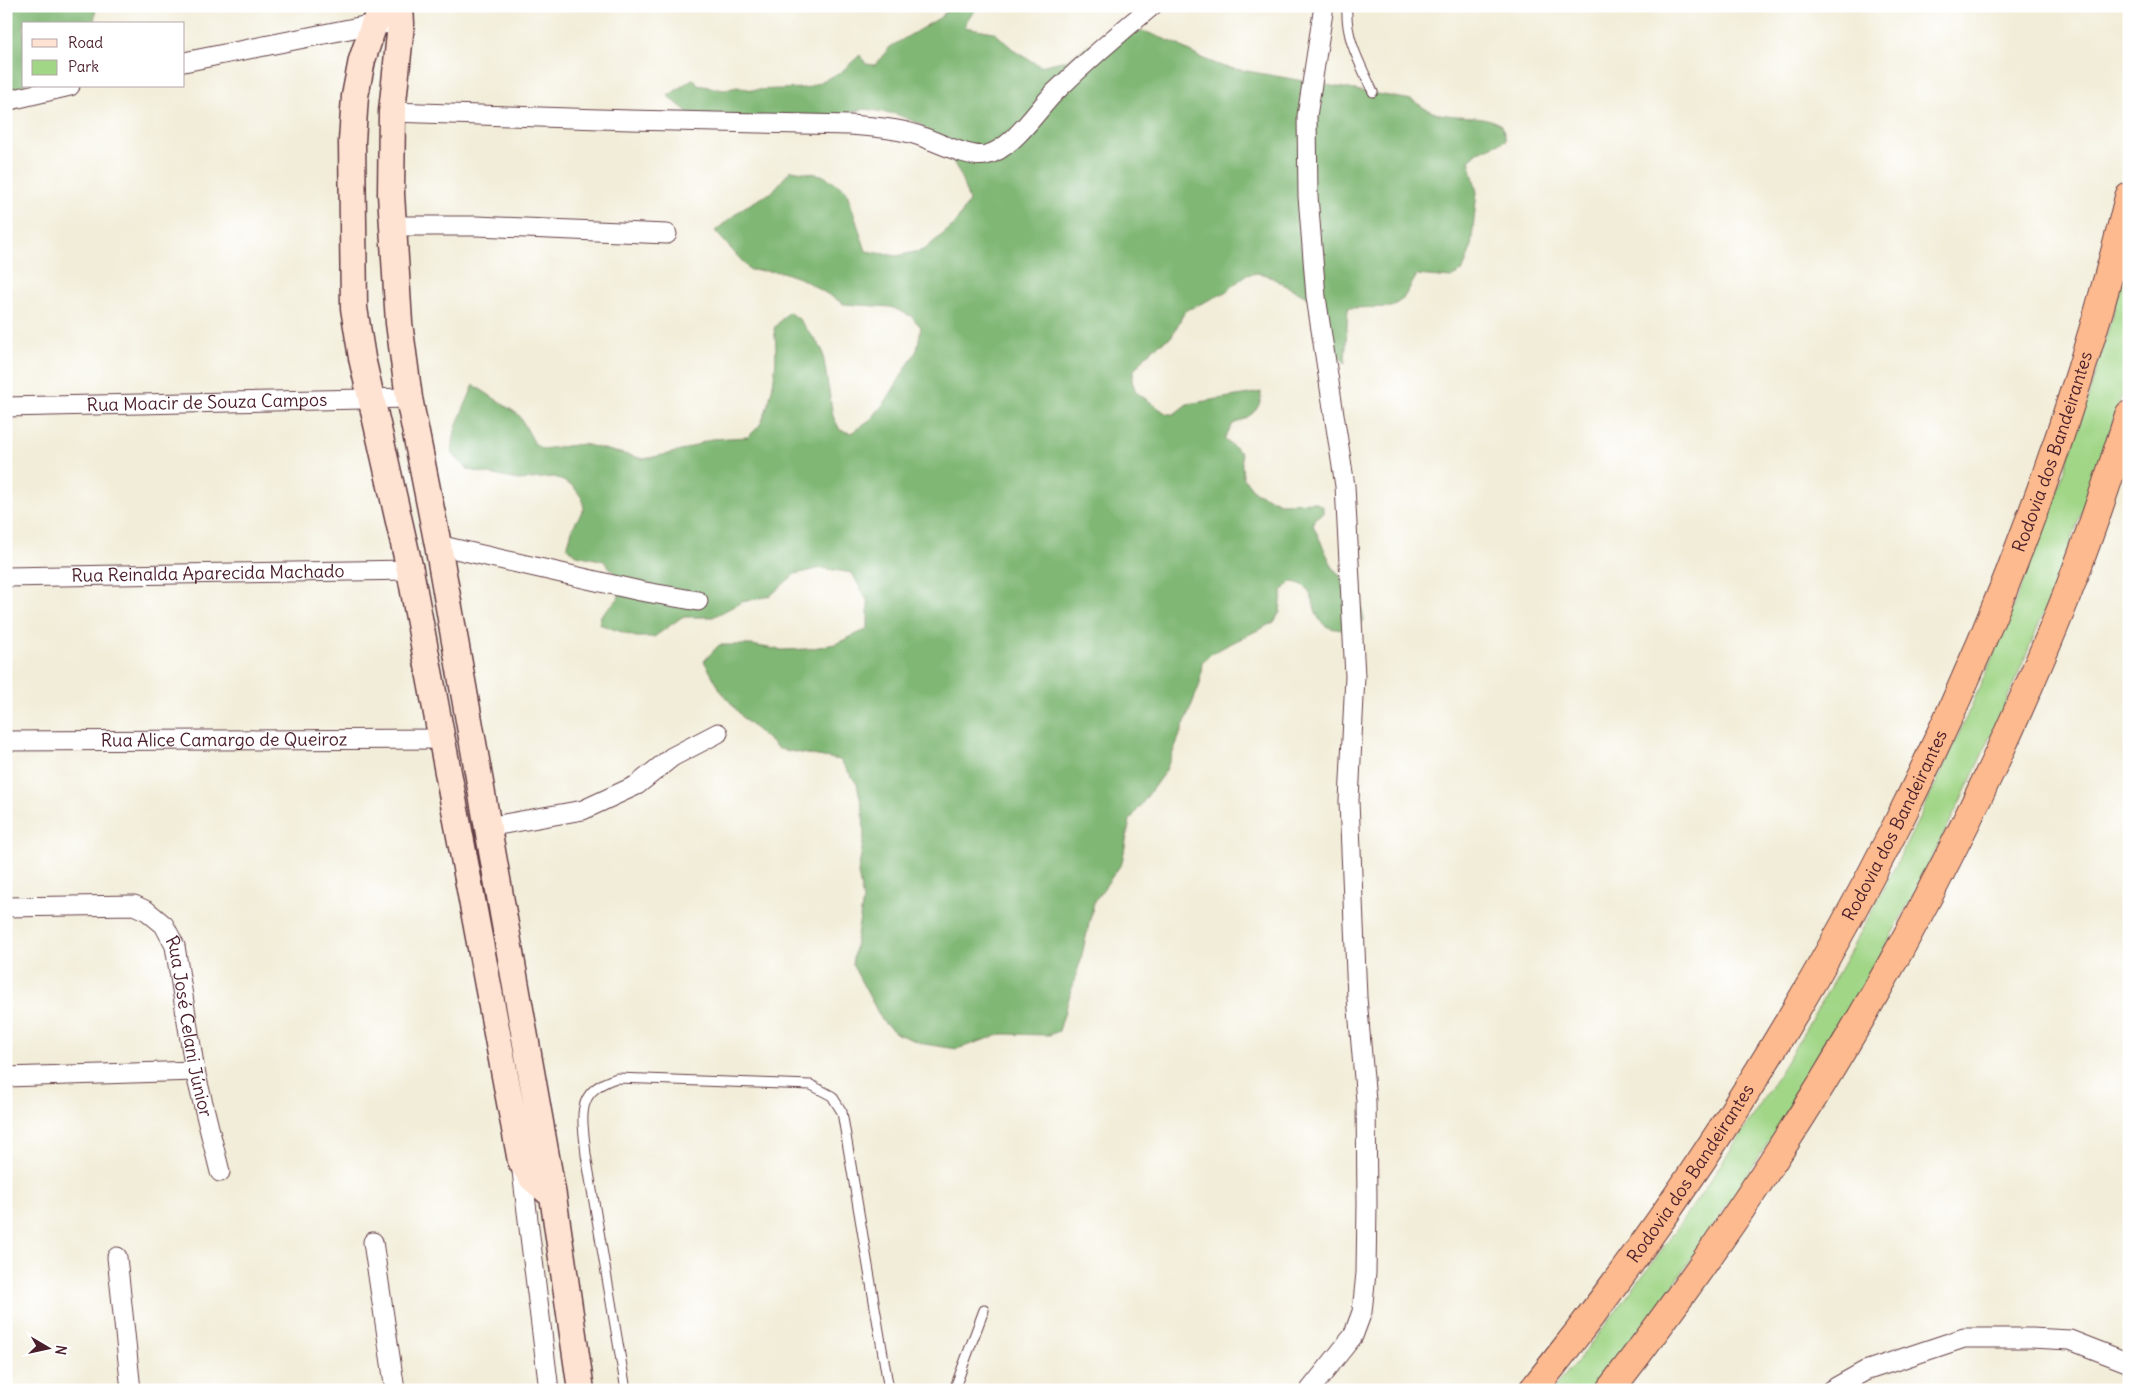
<svg xmlns="http://www.w3.org/2000/svg" width="2135" height="1396" viewBox="0 0 2135 1396" font-family="Delius,sans-serif">
	<style>
		.green { fill: #a1d687; stroke: #767a59 }
		.forest { fill: #80b774; stroke: #656b50 }
		.lines { fill: none; stroke-linecap: round; stroke-linejoin: round }
		.lane-casing { stroke: #633e45; stroke-width: 11 }
		.street-casing { stroke: #633e45; stroke-width: 21 }
		.secondary-casing { stroke: #633e45; stroke-width: 29 }
		.highway-casing { stroke: #633e45; stroke-width: 30 }
		.lane { stroke: #fff; stroke-width: 9 }
		.street { stroke: #fff; stroke-width: 19 }
		.secondary { stroke: #fee3d2; stroke-width: 26 }
		.highway { stroke: #fcba8e; stroke-width: 28 }
		.labels { text-anchor: middle; stroke-width: 4.5; stroke-linejoin: round; paint-order: stroke }
		.street-label { font-size: 18px; fill: #4a1f2b; stroke: #fff }
	</style>
	<rect width="100%" height="100%" fill="#fff"/>
	<filter id="ink" filterUnits="userSpaceOnUse"><feTurbulence type="fractalNoise" baseFrequency=".02" numOctaves="2"/><feDisplacementMap in="SourceGraphic" scale="10" xChannelSelector="R" yChannelSelector="G"/><feConvolveMatrix kernelMatrix="1 2 1 2 8 2 1 2 1" color-interpolation-filters="sRGB"/></filter>
	<filter id="wash" filterUnits="userSpaceOnUse"><feTurbulence type="fractalNoise" baseFrequency=".0096" numOctaves="4" result="noise"/><feDisplacementMap in="SourceGraphic" scale="20" xChannelSelector="R" yChannelSelector="G"/><feGaussianBlur stdDeviation="1.12" result="paint"/><feColorMatrix in="noise" values="0 0 0 0 0 0 0 0 0 0 0 0 0 0 0 0 0 1.4 0 .05"/><feComposite in="paint" operator="in"/></filter>
	<g filter="url(#wash)">
		<rect width="100%" height="100%" fill="#f2edd8"/>
		<path class="green" d="M2129,257v115l-2,8c-28,82 -55,164 -88,244 -82,201 -186,394 -307,574 -43,65 -87,131 -138,192h-41c218,-262 387,-574 502,-893 29,-79 51,-160 74,-240z"/>
		<path class="forest" d="M6,6h90l-2,18h-70v62h19l-37,15z
			M951,6h28l-12,14 -2,7 29,5 22,20 24,14 27,-6 48,-33 31,5 29,11 24,14 25,10 188,33c7,4 15,11 24,13 23,6 46,0 66,12l4,15 -28,12 -9,8 8,32 -6,56 -8,22 -12,8 -34,-3 -14,24 -12,8 -43,1 -3,55 -8,-9 -18,-50 -52,-29 -10,-2 -11,2 -22,18 -39,18 -13,25 -20,13 -18,21 -2,11 4,11 31,22h7l13,-10 74,-12c1,19 -13,26 -28,32l-9,15 17,14 2,24 12,15 25,11 35,-1 8,5v6l-9,6 -1,6 19,41 29,37 3,17 -9,11c-8,-1 -20,-1 -27,-4 -21,-10 -7,-43 -37,-45l-9,9 -2,21 -6,10 -62,31 -10,9 -2,22 -34,86 -36,50 -8,43 -28,39 -13,57 -22,72 -10,4 -47,-1 -45,15 -33,-5 -27,-10 -14,-12 -31,-58 11,-64 -5,-27 6,-36 -1,-26 -6,-27 -17,-24 -61,-11 -35,-30 -23,-28 -17,-30 15,-16h32l30,5 27,-1 27,-5 33,-15v-27l-16,-29 -30,-5 -27,6 -25,22 -28,6 -29,15h-31l-28,20h-18l-37,-13 2,-9 17,-16 4,-17 -18,-21 -27,-6 -10,-7 6,-21 11,-19 -2,-10 -9,-12 -18,-9 -37,3 -49,-10 -18,-17 5,-27 18,-41 45,30 16,29 7,5 41,-5 61,15 37,-8 30,-12 37,-2c4,-4 10,-9 13,-14 13,-29 18,-64 13,-95l14,-16 11,7 23,30 11,67 7,14 11,3 20,-14 15,-18 31,-51 4,-23 -10,-11 -20,-9 -47,-3 -42,-25 -20,-7 -32,-2 -35,-39 28,-23 29,-16 19,-22 31,5 24,15 20,61 31,5 27,-6 31,-26 14,-23 -10,-29 -16,-28 -23,-20 -24,-10 -31,-5 -55,12 -119,-6 -23,-19 24,-17 3,1 3,5 26,5 13,-3 16,3 53,-2 34,-15 20,-18 6,9 9,1 15,-18 51,-30z"/>
	</g>
	<g filter="url(#ink)">
		<g class="lines">
			<g class="lane-casing">
				<path id="lane" d="M1347,6c-2,33 13,57 26,86
					M626,1390l-40,-235c-3,-37 -13,-64 31,-77l194,7 21,11 10,16 47,278
					M954,1390l30,-80"/>
			</g>
			<g class="street-casing">
				<g id="street">
					<path d="M184,62l190,-38h10"/>
					<path d="M6,101l64,-15"/>
					<path d="M392,112l238,8 219,5c23,2 46,3 68,10 17,5 52,24 69,20 26,-5 51,-45 69,-63 31,-30 63,-58 97,-86"/>
					<path d="M393,226h84l190,8"/>
					<path id="s1" d="M6,407l403,-9"/>
					<path d="M438,545l202,46 58,10"/>
					<path id="s2" d="M6,577l404,-7"/>
					<path id="s3" d="M6,741l436,-2"/>
					<path d="M487,827l96,-17 54,-25 35,-28 46,-24"/>
					<path id="s4" d="M6,907l128,-2 13,6 17,14 11,21 20,125 25,101"/>
					<path d="M6,1077l189,-6"/>
					<path d="M521,1163l28,227"/>
					<path d="M373,1242l22,148"/>
					<path d="M117,1257l14,133"/>
					<path d="M1310,1390l43,-54 9,-24 4,-39 1,-69 -1,-103 -9,-103 -8,-197 6,-125 -10,-190 -29,-189 -8,-101 -1,-80 17,-110"/>
					<path d="M1831,1390l34,-19 99,-33h67l39,2 59,23"/>
				</g>
			</g>
			<g class="secondary-casing">
				<path id="secondary" d="M386,6l-12,18 -12,36 -7,36 -3,45 2,167 8,50 48,212 111,591 11,17 21,18
					M400,6l1,18 -9,88 -1,82 8,129 10,75 29,147 115,651 28,194"/>
			</g>
			<g class="highway-casing">
				<g id="highway">
					<path id="s5" d="M1533,1390c280,-349 490,-757 596,-1193"/>
					<path d="M1610,1390c153,-198 284,-410 389,-637 25,-55 50,-111 72,-169 21,-55 40,-112 58,-169"/>
				</g>
			</g>
			<use href="#lane" class="lane"/>
			<use href="#street" class="street"/>
			<use href="#secondary" class="secondary"/>
			<use href="#highway" class="highway"/>
		</g>
	</g>
	<g class="labels">
		<g class="street-label">
			<text dy="6" stroke="none"><textPath href="#s1" startOffset="201">Rua Moacir de Souza Campos</textPath></text>
			<text dy="6" stroke="none"><textPath href="#s5" startOffset="1078">Rodovia dos Bandeirantes</textPath></text>
			<text dy="6" stroke="none"><textPath href="#s2" startOffset="202">Rua Reinalda Aparecida Machado</textPath></text>
			<text dy="6" stroke="none"><textPath href="#s3" startOffset="218">Rua Alice Camargo de Queiroz</textPath></text>
			<text dy="6" stroke="none"><textPath href="#s5" startOffset="672">Rodovia dos Bandeirantes</textPath></text>
			<text dy="6" stroke="none"><textPath href="#s4" startOffset="270">Rua José Celani Júnior</textPath></text>
			<text dy="6" stroke="none"><textPath href="#s5" startOffset="268">Rodovia dos Bandeirantes</textPath></text>
		</g>
	</g>
	<rect width="2135" height="1396" fill="none" stroke="#fff" stroke-width="25"/>
	<rect x="22" y="22" width="162" height="65" fill="#ffffff" stroke="#b7a5aa"/>
	<rect x="32" y="39" width="25" height="8" fill="#fee3d2" stroke="#b7a5aa"/>
	<text x="68" y="48" font-size="15" fill="#4a1f2b">Road</text>
	<rect x="32" y="60" width="25" height="15" fill="#a1d687" stroke="#b7a5aa"/>
	<text x="68" y="72" font-size="15" fill="#4a1f2b">Park</text>
	<g transform="translate(48 1348) rotate(99)" stroke="#ffffff" stroke-width="4" paint-order="stroke">
	<path d="M0-4L9 19L0 12L-9 19Z" fill="#4a1f2b"/>
	<text y="-8" font-size="14" font-weight="bold" text-anchor="middle" fill="#4a1f2b">N</text>
	</g>
</svg>
